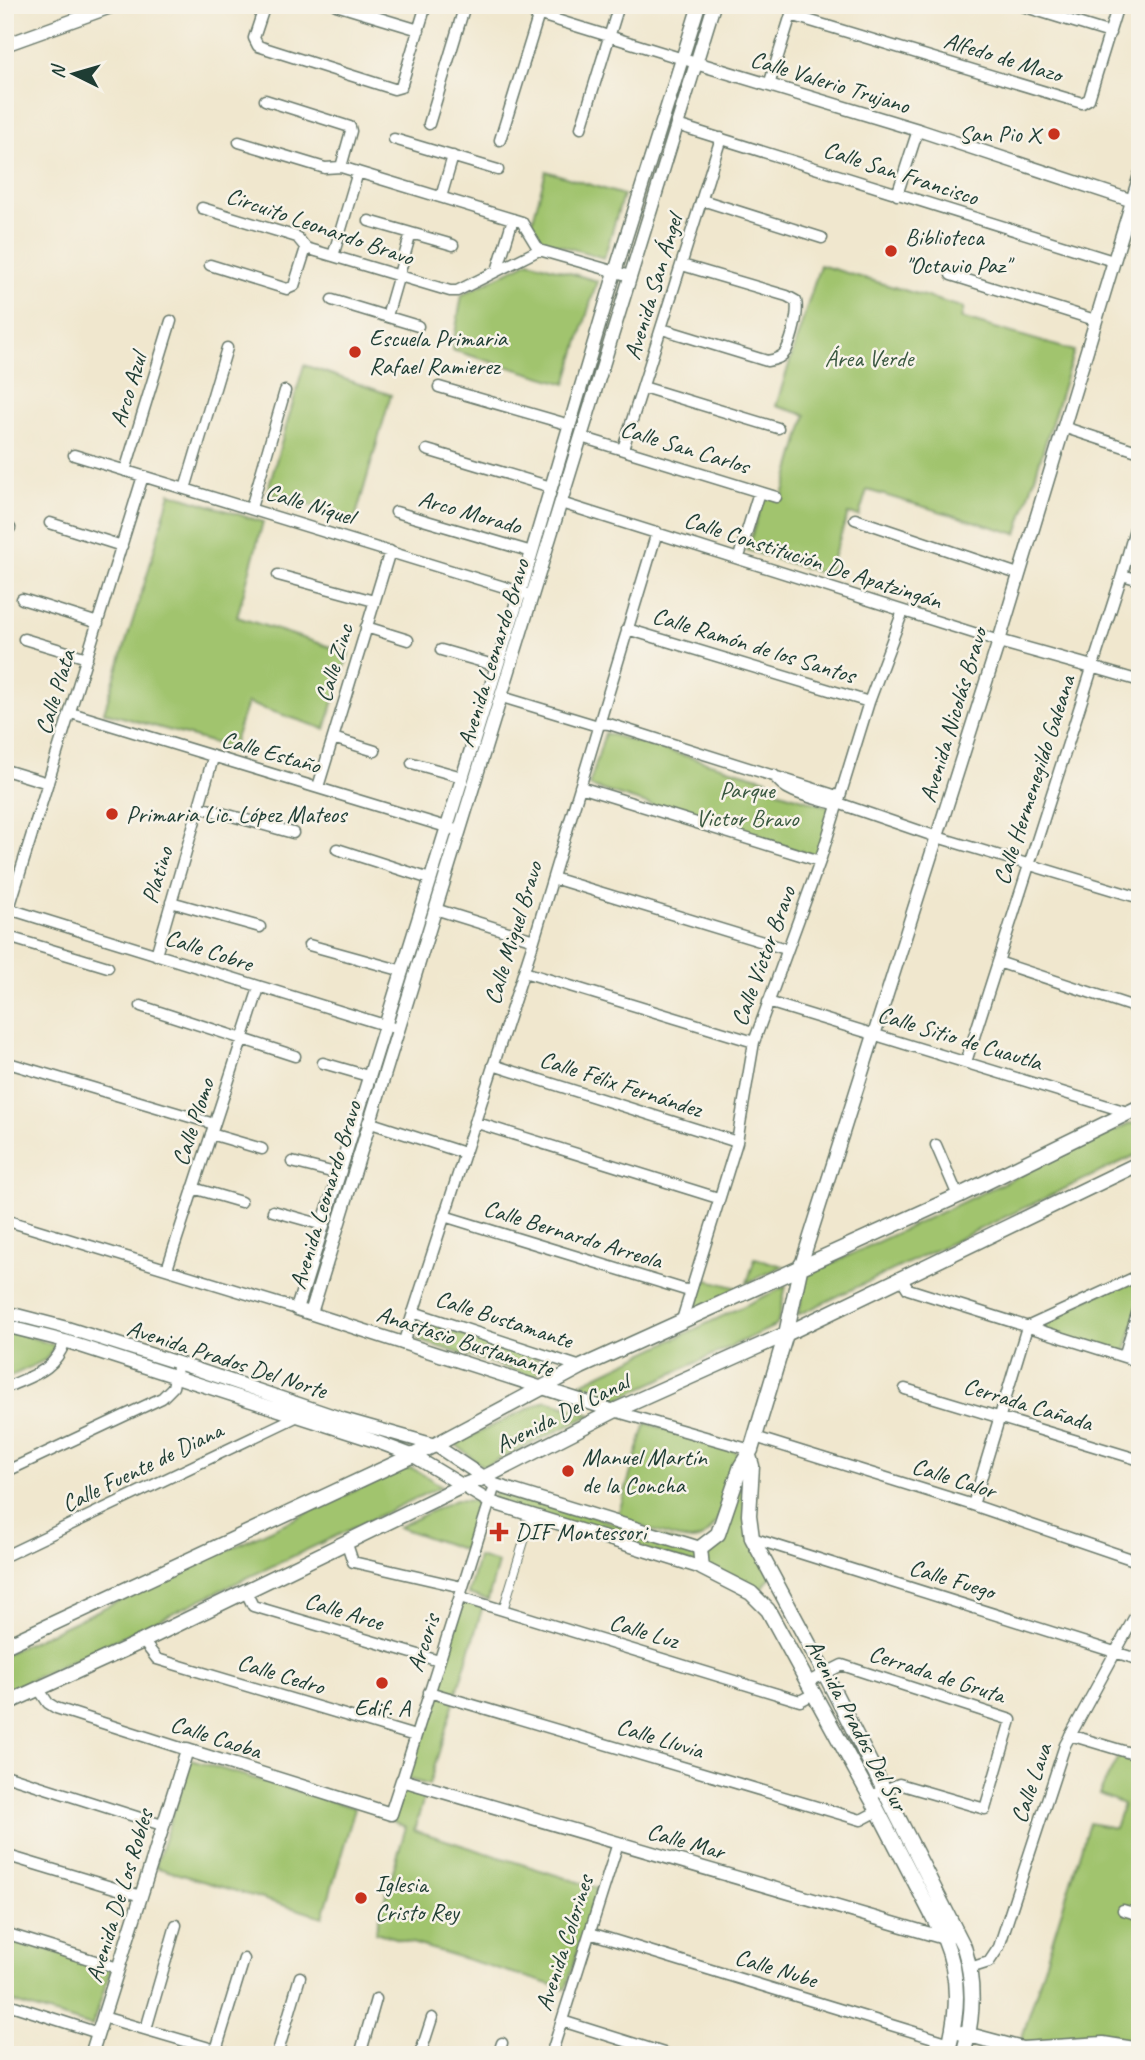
<svg xmlns="http://www.w3.org/2000/svg" width="1145" height="2060" viewBox="0 0 1145 2060" font-family="Caveat,sans-serif">
	<style>
		.green { fill: #a1c46e; stroke: #608051; stroke-width: 2 }
		.lines { fill: none; stroke-linecap: round; stroke-linejoin: round }
		.pedestrian-casing { stroke: #68786a; stroke-width: 10 }
		.minor-casing { stroke: #68786a; stroke-width: 13 }
		.tertiary-casing { stroke: #68786a; stroke-width: 15 }
		.secondary-casing { stroke: #68786a; stroke-width: 17 }
		.pedestrian { stroke: #fff; stroke-width: 8 }
		.minor { stroke: #fff; stroke-width: 10 }
		.tertiary { stroke: #fff; stroke-width: 12 }
		.secondary { stroke: #fff; stroke-width: 14 }
		.poi-dot { fill: #c8321e; stroke: #f7f3e8; stroke-width: 2.5 }
		.labels { text-anchor: middle; stroke-width: 5; stroke-linejoin: round; paint-order: stroke }
		.street-label { font-size: 24px; fill: #1f3d34; stroke: #f7f3e8 }
		.poi-label { font-size: 24px; fill: #1f3d34; stroke: #f7f3e8; text-anchor: start }
		.park-label { font-size: 24px; fill: #395840; stroke: #f7f3e8 }
	</style>
	<rect width="100%" height="100%" fill="#f7f3e8"/>
	<filter id="ink" filterUnits="userSpaceOnUse"><feTurbulence type="fractalNoise" baseFrequency=".0143" numOctaves="2"/><feDisplacementMap in="SourceGraphic" scale="14" xChannelSelector="R" yChannelSelector="G"/><feConvolveMatrix kernelMatrix="1 2 1 2 8 2 1 2 1" color-interpolation-filters="sRGB"/></filter>
	<filter id="wash" filterUnits="userSpaceOnUse"><feTurbulence type="fractalNoise" baseFrequency=".00686" numOctaves="4" result="noise"/><feDisplacementMap in="SourceGraphic" scale="28" xChannelSelector="R" yChannelSelector="G"/><feGaussianBlur stdDeviation="1.57" result="paint"/><feColorMatrix in="noise" values="0 0 0 0 0 0 0 0 0 0 0 0 0 0 0 0 0 1.4 0 .05"/><feComposite in="paint" operator="in"/></filter>
	<g filter="url(#wash)">
		<rect width="100%" height="100%" fill="#f0e7ce"/>
		<path class="green" d="M546,171l77,24 -19,63 -62,-18 -10,-17z
			M529,261l68,20 -31,103 -114,-34 10,-55z
			M820,265l144,43 -3,10 113,33 -57,183 -150,-44 -8,26 -11,-2 -21,61 -80,-25 18,-56 17,5 24,-84 -30,-9z
			M304,365l87,30 -36,124 -88,-27z
			M170,493l93,29 -26,95 112,36 -24,76 -78,-26 -15,45 -128,-36 44,-140z
			M605,733l161,46 11,12 56,17 -15,49 -229,-71z
			M1131,1123l9,2v28l-342,162 9,-40z
			M755,1258l28,8 -36,17z
			M1140,1275v28l-16,54 -97,-30z
			M704,1279l38,10 -47,22z
			M786,1286l-9,39 -159,74 -45,-12z
			M424,1322l124,40 -14,15 -116,-37z
			M5,1328l51,18 -11,14 -40,19z
			M546,1400l45,15 -108,52 -28,-23z
			M646,1423l89,28 3,3c-7,24 -16,87 -47,86 -19,-1 -55,-16 -74,-22z
			M748,1459l-1,56 24,61 -11,15 -30,-10 -27,-14 -1,-19 17,-13z
			M412,1468l30,18 -437,206v-38l396,-185z
			M497,1487l201,62 2,17 -209,-64z
			M455,1500l25,1 -16,49 -66,-23z
			M478,1557l20,6 -10,37 -20,-6z
			M463,1601l20,5 -54,179 -22,-6z
			M1118,1757l22,5v286l-67,-2 -3,9h-57l4,-11h3l69,-221 26,5 8,-24 -24,-10z
			M191,1760l164,48 -32,109 -168,-50z
			M405,1785l21,7 -12,38 183,58 -31,101 -191,-57 31,-105 -14,-6z
			M5,1936l106,33 -19,57 -87,-26z"/>
	</g>
	<g filter="url(#ink)">
		<g class="lines">
			<g class="pedestrian-casing">
				<path id="pedestrian" d="M503,1610l29,-95"/>
			</g>
			<g class="minor-casing">
				<path id="minor" d="M265,5l-11,33 4,8 136,43 7,-2 25,-82
					M336,5l83,25
					M508,5l188,58
					M1019,5l91,28
					M791,15l291,88 7,-4 29,-94
					M769,85l25,-80
					M265,100l85,27 1,4 -10,36
					M429,124l36,-119
					M677,125l436,136
					M581,128l38,-123
					M394,139l104,31
					M500,140l39,-126
					M239,142l86,26 16,-1 181,55 17,28
					M897,195l21,-65
					M441,197l12,-41
					M702,200l120,38
					M202,208l95,29 9,11 144,43h7l82,-41 91,26
					M369,221l84,24
					M333,256l25,-84
					M210,265l77,24 7,-3 12,-38
					M497,271l16,-52
					M951,275l144,45
					M332,300l86,26
					M387,316l24,-83
					M662,329l105,32c7,-1 15,-3 19,-10 6,-12 13,-38 10,-50l-9,-5 -105,-31
					M439,387l131,38
					M643,387l135,41
					M1063,427l77,25
					M581,437l195,60
					M623,449l98,-311
					M427,450l124,37
					M74,455l453,139
					M125,471l46,-150
					M185,489l42,-141
					M561,503l438,138
					M251,508l34,-117
					M396,512l136,40
					M855,519l163,55
					M50,523l72,23
					M5,530l5,-2
					M739,557l20,-65
					M278,575l96,26
					M1122,575l18,5
					M22,599l76,24
					M366,627l42,13
					M627,629l242,73
					M24,639l63,19
					M441,650l56,16
					M1092,667l48,14
					M502,697l96,29
					M71,713l382,116
					M599,723l10,1 231,73
					M333,738l42,13
					M412,763l50,14
					M5,770l43,13
					M774,775c11,20 43,23 63,30
					M318,787l72,-236
					M580,787l240,74
					M838,803l99,34 203,61
					M200,807l93,26
					M337,849l93,30
					M553,878l233,71
					M171,902l89,25
					M9,909l382,118
					M435,909l99,31
					M5,921l138,-445
					M5,936l103,31
					M309,945l94,26
					M156,955l57,-197
					M998,962l142,47
					M524,972l230,70
					M768,1002l372,114
					M141,1006l154,50
					M5,1062l209,62
					M966,1062l156,-487 18,-64
					M323,1063l45,13
					M493,1065l244,77
					M368,1122l96,31
					M474,1122l244,76
					M211,1134l51,15
					M936,1145l22,51
					M292,1162l47,12
					M193,1188l48,14
					M273,1211l50,14
					M444,1216l245,75
					M5,1220l292,89
					M167,1269l92,-281
					M901,1278l7,11 232,73
					M413,1312l168,55
					M682,1320l55,-178 17,-100 66,-181 49,-159 34,-91
					M1027,1327l113,-52
					M403,1344l131,-404 123,-408
					M1124,1357l16,-54
					M5,1388c28,-13 49,-16 60,-47
					M905,1389l235,71
					M614,1411l137,39
					M755,1437l218,68 167,57
					M5,1472l157,-74 11,-11 5,-24
					M973,1505l54,-178
					M752,1538l388,122
					M346,1541l7,21 109,25
					M5,1556l293,-140
					M245,1590l8,16 186,55
					M460,1597l340,104 15,-8
					M143,1641l14,18 258,77
					M808,1682l34,-17 169,55 -26,89 -86,-25 -29,12
					M38,1688l10,15 8,5 131,42
					M429,1692l432,128 17,-9
					M1070,1735l70,21
					M5,1775l157,50
					M402,1780l93,-295
					M5,1855l136,41
					M1123,1910l17,5
					M5,1933l113,35
					M590,1933l360,110
					M970,1968l19,-6 10,-15 66,-202 75,-138
					M5,2003l93,30
					M103,2017l130,38
					M562,2021l108,34
					M146,2029l30,-104
					M216,2050l28,-91
					M277,2055l23,-78
					M360,2055l16,-56
					M420,2055l12,-37
					M498,2055l4,-12
					M551,2055l67,-212"/>
			</g>
			<g class="tertiary-casing">
				<path id="tertiary" d="M5,45l111,-40
					M696,63l222,67 221,73
					M999,641l93,26
					M801,1265l198,-624 141,-466
					M5,1312l62,16 111,35 165,56 92,26 60,40 205,63
					M311,1313l403,-1308
					M5,1326l60,15 307,99 40,15 78,47 212,66
					M614,1411l-317,-102 223,-717 95,-320 84,-267
					M91,2055l96,-305 204,64 11,-34 542,158 6,-2"/>
			</g>
			<g class="secondary-casing">
				<path id="secondary" d="M801,1265l-15,69 -35,116 -10,16 -23,68 -18,14 2,20 49,25 17,17 110,201 66,127c17,41 14,75 3,117
					M749,1456l3,10 -3,49 3,23 72,134 140,275c11,36 10,71 -1,108
					M5,1646l430,-201 146,-78 377,-171 182,-89
					M5,1704l138,-63 319,-155 21,-8 131,-67 172,-77 354,-171
					M962,2033l60,16 81,-5 37,6"/>
			</g>
			<use href="#pedestrian" class="pedestrian"/>
			<use href="#minor" class="minor"/>
			<use href="#tertiary" class="tertiary"/>
			<use href="#secondary" class="secondary"/>
		</g>
	</g>
	<g class="poi-dot">
		<circle cx="1054" cy="134" r="7"/>
		<circle cx="891" cy="251" r="7"/>
		<circle cx="355" cy="352" r="7"/>
		<circle cx="112" cy="814" r="7"/>
		<circle cx="568" cy="1471" r="7"/>
		<path d="M495.5 1521.5h7v7h7v7h-7v7h-7v-7h-7v-7h7z"/>
		<circle cx="382" cy="1683" r="7"/>
		<circle cx="361" cy="1898" r="7"/>
	</g>
	<g class="labels">
		<g class="street-label">
			<text transform="translate(1003 57) rotate(17)" y="8">Alfedo de Mazo</text>
			<text transform="translate(830 82) rotate(17)" y="8">Calle Valerio Trujano</text>
			<text transform="translate(901 173) rotate(18)" y="8">Calle San Francisco</text>
			<text transform="translate(320 226) rotate(19)" y="8">Circuito Leonardo Bravo</text>
			<text transform="translate(653 287) rotate(-73)" y="8">Avenida San Ángel</text>
			<text transform="translate(128 390) rotate(-73)" y="8">Arco Azul</text>
			<text transform="translate(685 447) rotate(17)" y="8">Calle San Carlos</text>
			<text transform="translate(310 504) rotate(17)" y="8">Calle Níquel</text>
			<text transform="translate(470 512) rotate(16)" y="8">Arco Morado</text>
			<text transform="translate(813 560) rotate(18)" y="8">Calle Constitución De Apatzingán</text>
			<text transform="translate(754 645) rotate(17)" y="8">Calle Ramón de los Santos</text>
			<text transform="translate(493 653) rotate(-73)" y="8">Avenida Leonardo Bravo</text>
			<text transform="translate(334 663) rotate(-73)" y="8">Calle Zinc</text>
			<text transform="translate(55 692) rotate(-73)" y="8">Calle Plata</text>
			<text transform="translate(953 715) rotate(-73)" y="8">Avenida Nicolás Bravo</text>
			<text transform="translate(271 752) rotate(16)" y="8">Calle Estaño</text>
			<text transform="translate(1034 780) rotate(-72)" y="8">Calle Hermenegildo Galeana</text>
			<text transform="translate(157 875) rotate(-73)" y="8">Platino</text>
			<text transform="translate(513 933) rotate(-73)" y="8">Calle Miguel Bravo</text>
			<text transform="translate(209 950) rotate(18)" y="8">Calle Cobre</text>
			<text transform="translate(763 956) rotate(-70)" y="8">Calle Víctor Bravo</text>
			<text transform="translate(960 1038) rotate(17)" y="8">Calle Sitio de Cuautla</text>
			<text transform="translate(621 1084) rotate(18)" y="8">Calle Félix Fernández</text>
			<text transform="translate(193 1122) rotate(-72)" y="8">Calle Plomo</text>
			<text transform="translate(325 1195) rotate(-73)" y="8">Avenida Leonardo Bravo</text>
			<text transform="translate(573 1234) rotate(17)" y="8">Calle Bernardo Arreola</text>
			<text transform="translate(504 1319) rotate(18)" y="8">Calle Bustamante</text>
			<text transform="translate(465 1341) rotate(18)" y="8">Anastasio Bustamante</text>
			<text transform="translate(227 1359) rotate(18)" y="8">Avenida Prados Del Norte</text>
			<text transform="translate(1028 1404) rotate(17)" y="8">Cerrada Cañada</text>
			<text transform="translate(562 1413) rotate(-27)" y="8">Avenida Del Canal</text>
			<text transform="translate(142 1467) rotate(-26)" y="8">Calle Fuente de Diana</text>
			<text transform="translate(954 1478) rotate(18)" y="8">Calle Calor</text>
			<text transform="translate(952 1579) rotate(17)" y="8">Calle Fuego</text>
			<text transform="translate(344 1611) rotate(17)" y="8">Calle Arce</text>
			<text transform="translate(644 1631) rotate(17)" y="8">Calle Luz</text>
			<text transform="translate(423 1643) rotate(-72)" y="8">Arcoris</text>
			<text transform="translate(281 1674) rotate(17)" y="8">Calle Cedro</text>
			<text transform="translate(937 1674) rotate(18)" y="8">Cerrada de Gruta</text>
			<text transform="translate(857 1725) rotate(62)" y="8">Avenida Prados Del Sur</text>
			<text transform="translate(216 1737) rotate(18)" y="8">Calle Caoba</text>
			<text transform="translate(660 1738) rotate(17)" y="8">Calle Lluvia</text>
			<text transform="translate(1031 1783) rotate(-71)" y="8">Calle Lava</text>
			<text transform="translate(686 1841) rotate(16)" y="8">Calle Mar</text>
			<text transform="translate(119 1896) rotate(-73)" y="8">Avenida De Los Robles</text>
			<text transform="translate(564 1943) rotate(-72)" y="8">Avenida Colorines</text>
			<text transform="translate(776 1968) rotate(17)" y="8">Calle Nube</text>
		</g>
		<g class="poi-label">
			<text x="1040" y="142" text-anchor="end">San Pio X</text>
			<text x="905" y="245">Biblioteca<tspan x="905" dy="28">"Octavio Paz"</tspan></text>
			<text x="369" y="346">Escuela Primaria<tspan x="369" dy="28">Rafael Ramierez</tspan></text>
			<text x="126" y="822">Primaria Lic. López Mateos</text>
			<text x="582" y="1465">Manuel Martín<tspan x="582" dy="28">de la Concha</tspan></text>
			<text x="515" y="1540">DIF Montessori</text>
			<text x="382" y="1716" text-anchor="middle">Edif. A</text>
			<text x="375" y="1892">Iglesia<tspan x="375" dy="28">Cristo Rey</tspan></text>
		</g>
		<g class="park-label">
			<text x="869" y="366">Área Verde</text>
			<text x="747" y="798">Parque<tspan x="747" dy="28">Victor Bravo</tspan></text>
		</g>
	</g>
	<rect width="1145" height="2060" fill="none" stroke="#f7f3e8" stroke-width="28"/>
	<g transform="translate(74 74) rotate(275)" stroke="#f7f3e8" stroke-width="5" paint-order="stroke">
	<path d="M0-5L12 26L0 18L-12 26Z" fill="#1f3d34"/>
	<text y="-10" font-size="19" font-weight="bold" text-anchor="middle" fill="#1f3d34">N</text>
	</g>
</svg>
